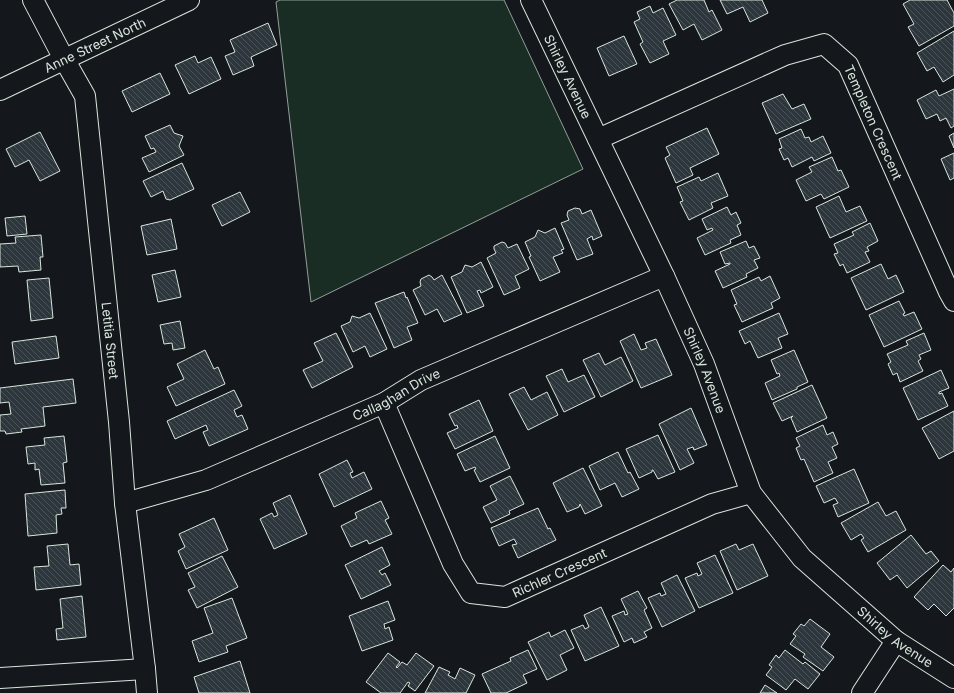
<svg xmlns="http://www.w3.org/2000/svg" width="954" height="693" viewBox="0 0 954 693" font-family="Inter,sans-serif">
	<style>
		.green { fill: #1a2d24; stroke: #939e99 }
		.building { fill: url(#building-back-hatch); stroke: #d8e6dc }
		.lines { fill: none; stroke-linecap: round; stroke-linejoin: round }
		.minor-casing { stroke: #d8e6dc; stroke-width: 22 }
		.minor { stroke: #14181c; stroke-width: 20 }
		.labels { text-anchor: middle; stroke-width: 3; stroke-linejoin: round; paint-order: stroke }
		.street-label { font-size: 13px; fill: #d8e6dc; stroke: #14181c }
	</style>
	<defs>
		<pattern id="building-back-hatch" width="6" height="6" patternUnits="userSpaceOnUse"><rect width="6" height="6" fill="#2c363c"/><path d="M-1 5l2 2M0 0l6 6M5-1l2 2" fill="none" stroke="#4a5358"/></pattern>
	</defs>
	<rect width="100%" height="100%" fill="#14181c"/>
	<path class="green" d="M280,0h224l79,169 -272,133 -35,-300z"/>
	<path class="building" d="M677,0h27l5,12 3,-2 10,20 -20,10 -8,-16 -11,6 -14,-26z
		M720,0h42l6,13 -18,9 -7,-15 -16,7z
		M910,0h37l7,13v13l-35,20 -11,-19 6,-3 -11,-20z
		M650,6l3,7 10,-5 13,27 -13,6 6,13 -19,9 -10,-19 3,-2 -9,-20 6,-3 -3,-7z
		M268,23l9,22 -26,12 3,9 -21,9 -8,-19 10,-4 -5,-12z
		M954,31v44l-11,7 -9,-15 -7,4 -10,-18z
		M624,36l13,28 -28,12 -12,-28z
		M195,56l3,7 13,-6 10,22 -32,15 -14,-29z
		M160,73l10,21 -38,18 -10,-21z
		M954,89v37l-3,2 -5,-10 -6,3 -3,-7 -11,5 -9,-19 19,-10 3,6z
		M783,94l9,15 12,-5 7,15 -35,15 -14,-31z
		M170,125l4,8 9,3 -4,10 5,9 -35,17 -7,-14 14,-6 -2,-4 -3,1 -6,-13z
		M707,128l12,26 -29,14 3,7 -17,8 -11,-25 5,-3 -4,-8z
		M801,129l4,9 4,-1 2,5 12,-6 8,17 -17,8 -2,-4 -20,10 -4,-9 -4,2 -5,-11 3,-1 -3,-9z
		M40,132l20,39 -20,10 -11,-21 -14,7 -9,-18z
		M954,133v15l-5,-12z
		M954,153v25l-4,2 -9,-21z
		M832,157l6,14 3,-1 8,17 -25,12 -3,-5 -15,7 -10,-21 16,-8 -3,-5z
		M182,163l12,26 -24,11 -4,-1 -3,-8 -12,6 -8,-16z
		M718,173l10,23 -17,7 2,5 -24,12 -9,-18 3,-1 -6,-14 22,-10 2,4z
		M240,192l10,20 -28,14 -10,-21z
		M839,196l7,16 14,-6 7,15 -37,17 -14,-31z
		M727,207l4,8 5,-3 5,11 -4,2 4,10 -11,5 1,3 -26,12 -8,-17 16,-8 -1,-2 -5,2 -5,-11z
		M575,208l5,1 2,5 9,-4 11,26 -9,4 -1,-4 -5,3 6,15 -16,6 -16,-37 8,-3 -2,-5 1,-4z
		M25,216l2,18 -20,2 -2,-18z
		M171,219l6,30 -30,6 -6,-29z
		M870,223l8,18 -11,6 2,4 -4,1 5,10 -23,11 -4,-9 -3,2 -6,-12 4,-1 -4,-9 20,-9 -2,-3z
		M555,228l9,21 -3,1 2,3 -10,4 7,15 -20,9 -11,-24 2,-1 -6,-14 10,-5 3,-7 7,3z
		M41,235l2,22h-3l1,13 -22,2 -1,-6 -18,1v-23l16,-1 -1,-6z
		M746,241l3,7 5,-2 6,12 -6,2 4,8 -12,6 1,3 -24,11 -8,-17 15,-7v-1l-5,1 -5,-12z
		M502,242l3,1 3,5 9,-4 12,25 -14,7 5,12 -16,7 -17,-37 9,-5 -2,-4v-3z
		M481,262l12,25 -12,6 -1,-3 -3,1 7,15 -17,7 -16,-36 11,-5 3,-7 7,2z
		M881,264l7,15 8,-4 8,17 -38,18 -15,-32z
		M175,270l6,27 -23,5 -6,-27z
		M429,275l3,2 2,3 8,-5 20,39 -18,8 -7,-13 -12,6 -12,-25 8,-4 -1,-4 1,-3z
		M770,276l10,22 -9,5 2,5 -31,14 -8,-17 3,-1 -6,-14 28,-13 2,4z
		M49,278l4,40 -22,3 -4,-41z
		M404,292l2,6 1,-1 11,26 -11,4 5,13 -18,8 -19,-45z
		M899,301l6,12 -2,1 1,2 10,-4 8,17 -38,18 -15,-32z
		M370,313l17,36 -17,8 -5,-11 -12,6 -12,-26 9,-4 2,-6 7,2z
		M779,313l9,21 -10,4 4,10 -24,10 -8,-17 -5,3 -6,-13z
		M180,321l5,27 -12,2 -1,-7 -8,1 -4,-19z
		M336,333l17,34 -41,21 -9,-18 20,-9 -9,-18z
		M924,333l7,17 -12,5 2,4 -3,2 5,10 -23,11 -3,-9 -4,2 -5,-11 3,-2 -4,-8 21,-9 -2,-4z
		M634,334l7,16 6,-2 -2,-5 11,-4 16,36 -31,13 -21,-47z
		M56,336l3,22 -44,6 -3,-22z
		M205,350l9,19 4,-2 7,17 -49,22 -9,-19 17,-8 -7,-15z
		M794,350l14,32 -11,5v2l-25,11 -7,-17 15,-7 -1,-3 -2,1 -6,-14z
		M599,353l6,12 16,-8 12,24 -32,16 -18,-37z
		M562,369l6,13 16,-7 11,22 -31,15 -18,-36z
		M941,370l8,18 -10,4v2l3,-1 6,13 -30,14 -15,-32z
		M73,379l3,24 -33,4 2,19 -24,3 1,3 -16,2 -1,-3h-5v-16l11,-1 -2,-12 -9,1v-15z
		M812,385l15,33 -30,14 -6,-14 2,-2 -11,5 -9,-18z
		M524,387l7,13 16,-8 11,23 -30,15 -19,-36z
		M234,390l8,16 -8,4 3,7 5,-2 6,14 -39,17 -6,-14 5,-2 -2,-5 -31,14 -8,-18z
		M479,400l14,31 -38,18 -8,-16 11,-5 -1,-3 -2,1 -6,-12z
		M691,408l16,37 -13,5 -1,-3 -6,2 7,14 -14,7 -21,-46z
		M954,411v40l-15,8 -17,-31z
		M823,425l4,10 6,-3 5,12 -6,3 5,11 -9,4 5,11 -19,9 -10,-23 -3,1 -5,-12 4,-2 -4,-8z
		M658,435l17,37 -17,7 -5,-9h-1v2l-13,6 -13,-29z
		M64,436l3,26 -4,1 2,20 -24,2 -2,-16 -4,1v-7l-7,1 -2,-17 19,-2 -1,-7z
		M495,436l15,32 -30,14 -6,-12 2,-1 -1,-2 -10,4 -8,-17z
		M618,452l10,21 2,-1 9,17 -17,8 -7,-14 -15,7 -11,-24z
		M347,460l6,12 -3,1 2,5 12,-6 8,17 -38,18 -15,-33z
		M583,468l19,38 -17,8 -5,-10 -1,3 -12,5 -14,-29z
		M854,469l15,34 -31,14 -5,-12 5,-2 -3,-5 -11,5 -8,-17z
		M510,476l14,28 -15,7 1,3 -19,9 -8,-16 14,-7 -7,-14z
		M65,490l1,18h-5l1,6 -6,1 1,18 -29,3 -3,-42z
		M290,495l17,39 -33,15 -14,-30 12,-6 2,4 4,-2 -5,-12z
		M381,501l8,17 -4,2 7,14 -23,10 -2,-4 -16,7 -10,-21 16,-8 -2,-5z
		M878,502l8,14 10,-5 10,19 -38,22 -7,-12 3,-2 -3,-4 -10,6 -10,-17z
		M538,508l10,21 2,-1 6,12 -38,18 -6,-13 5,-1 -3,-5 -15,7 -8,-18z
		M214,518l14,32 -42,19 -8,-18 7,-4 -6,-13z
		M911,535l15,19 5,-3 8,10 -32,27 -10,-13 -7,5 -13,-17z
		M68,544l2,21 9,-1 2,21 -45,5 -2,-23 15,-1 -2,-20z
		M736,544l3,6 14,-6 15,32 -31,14 -17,-39z
		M382,547l8,18 -11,6 3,4 3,-2 6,12 -30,14 -16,-34z
		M715,555l18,38 -34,15 -14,-30 12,-5 1,3 4,-2 -5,-11z
		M222,556l16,31 -41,21 -9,-18 7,-3 -7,-14z
		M943,565l8,7 3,-4v40l-8,8 -12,-12 -6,6 -14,-13z
		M677,575l18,36 -33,16 -14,-29 12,-5 1,3 5,-2 -5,-11z
		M638,591l9,17 -3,2 8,18 -8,4 3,5 -13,6 -2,-5 -8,4 -12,-26 12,-5 1,4 3,-1 -7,-15z
		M82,596l4,41 -29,3 -1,-11 7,-1 -3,-29z
		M232,598l15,40 -21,8 2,6 -29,10 -7,-21 21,-8 -9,-25z
		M388,601l7,19 -11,4 1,5 4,-2 4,13 -31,11 -13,-35z
		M601,607l18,39 -34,15 -14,-31 12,-5 2,4 4,-2 -5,-12z
		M810,619l20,15 -9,13 13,10 -11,14 -20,-14 2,-3 -15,-10 6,-8 -3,-2 8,-10 3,2z
		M565,630l9,18 -14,7 7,15 -20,10 -19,-38 21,-10 2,5z
		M528,650l9,19 -14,6 4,8 -21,10h-15l-9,-19 29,-13 -1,-3z
		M785,650l18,14 2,-2 15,12 -12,15 -13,-10 -9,11 -20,-15 6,-8 -3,-2 7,-10 3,3z
		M388,653l12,9 -4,5 1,1 5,-6 5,3 9,-12 18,13 -19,25 -7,-5 2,-3 -2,-1 -8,11h-19l-15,-11z
		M240,661l10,32h-51l-5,-16z
		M439,667l11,5 -2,3 7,4 5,-11 15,7 -9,18h-41z
		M765,685l12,8h-17z"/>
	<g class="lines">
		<g class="minor-casing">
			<g id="minor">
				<path id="s1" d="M33,0l31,59 21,37 34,326 6,81 20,166 2,24"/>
				<path id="s2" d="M531,0l133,276 40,88 47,129 51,65 94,83 58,37"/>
				<path id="s3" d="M0,90l189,-90"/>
				<path id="s4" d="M598,139l187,-84 39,-11 24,21 101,227 5,9"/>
				<path id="s5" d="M384,403l69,161 18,29 34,4 207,-93 39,-11"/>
				<path id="s6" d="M125,503l81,-23 178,-77 37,-23 243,-104"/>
				<path d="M0,678l145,-9"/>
				<path d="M862,693l34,-52"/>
			</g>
		</g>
		<use href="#minor" class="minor"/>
	</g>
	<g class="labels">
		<g class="street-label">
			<text dy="5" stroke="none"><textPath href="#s3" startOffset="105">Anne Street North</textPath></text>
			<text dy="5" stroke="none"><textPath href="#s2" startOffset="85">Shirley Avenue</textPath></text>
			<text dy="5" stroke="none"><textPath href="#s4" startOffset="340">Templeton Crescent</textPath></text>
			<text dy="5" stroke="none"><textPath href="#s1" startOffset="355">Letitia Street</textPath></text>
			<text dy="5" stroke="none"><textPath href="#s2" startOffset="409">Shirley Avenue</textPath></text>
			<text dy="5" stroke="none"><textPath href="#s6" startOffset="293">Callaghan Drive</textPath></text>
			<text dy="5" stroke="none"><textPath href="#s5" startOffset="303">Richler Crescent</textPath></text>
			<text dy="5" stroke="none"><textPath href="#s2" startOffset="745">Shirley Avenue</textPath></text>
		</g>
	</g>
</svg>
